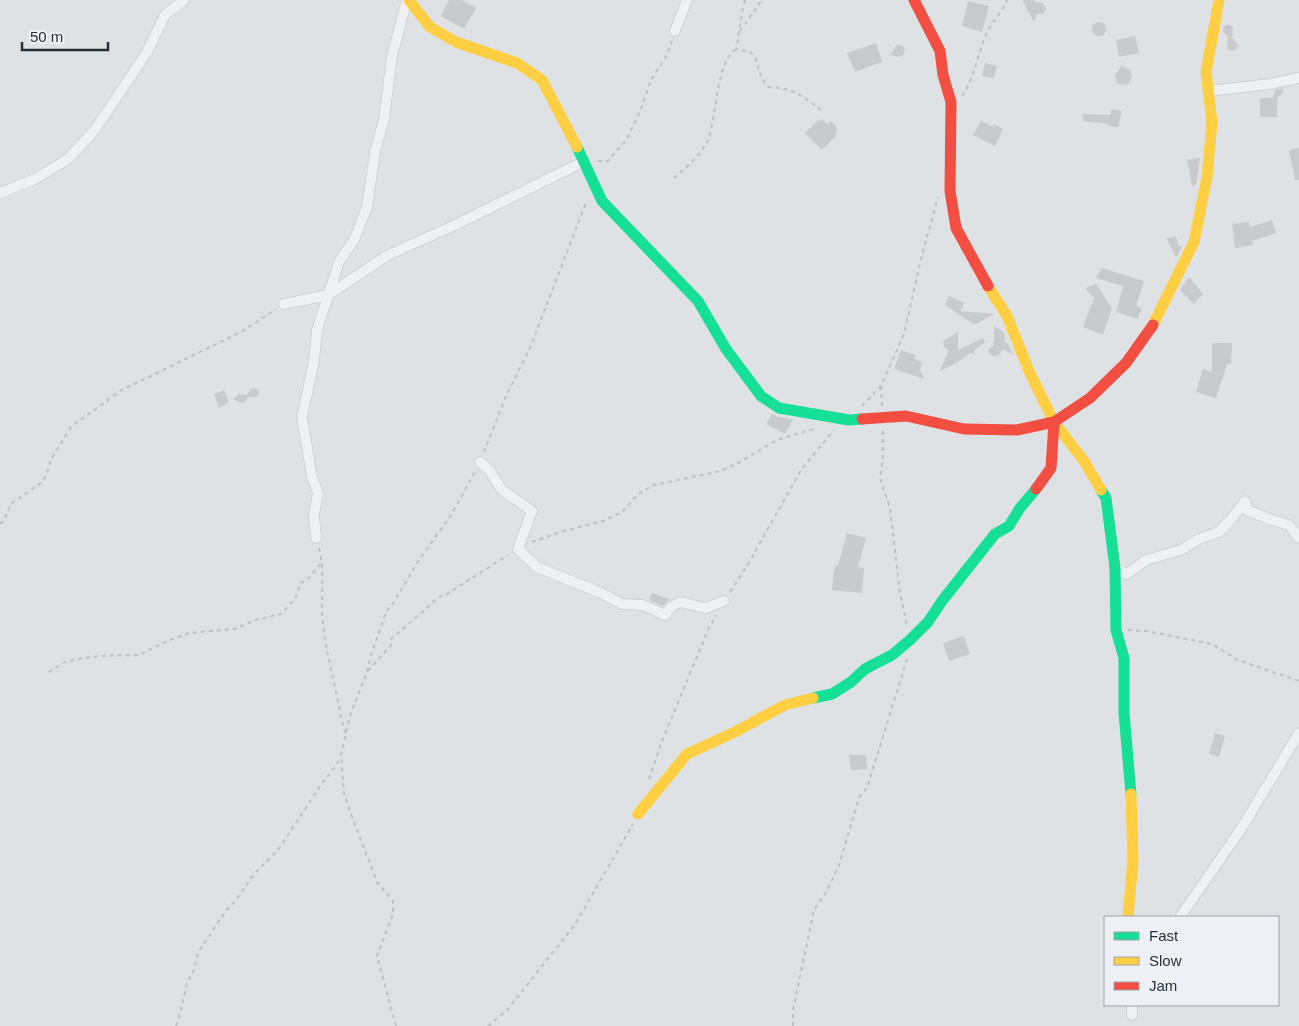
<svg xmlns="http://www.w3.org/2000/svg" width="1299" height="1026" viewBox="0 0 1299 1026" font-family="Arial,sans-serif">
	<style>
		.building { fill: #c8cacd }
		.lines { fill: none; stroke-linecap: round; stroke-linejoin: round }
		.street-casing { stroke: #bec0c3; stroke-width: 11 }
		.path { stroke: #bec1c5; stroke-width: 2; stroke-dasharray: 4 4; stroke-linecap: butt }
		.street { stroke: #eff0f1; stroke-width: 10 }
		.fast { stroke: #16e098; stroke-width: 11 }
		.slow { stroke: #ffcf43; stroke-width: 11 }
		.jam { stroke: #f24e42; stroke-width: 11 }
	</style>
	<rect width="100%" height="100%" fill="#dfe2e5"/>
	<path class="building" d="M449,0h13l14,8 -12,21 -23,-13z
		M1022,0h12v2l8,1 4,4v3l-4,4h-5l-3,8z
		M968,1l21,5 -7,26 -20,-6z
		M1092 29a7 7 0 1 1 14 0a7 7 0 1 1-14 0Z
		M1226,25h4l3,3 -1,9 6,8 -1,3 -5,3 -5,-3 1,-12 -5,-4v-4z
		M1135,36l4,17 -20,4 -3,-17z
		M876,43l6,19 -27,10 -8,-19z
		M899,44l6,4 -1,6 -4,3 -10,-2 5,-8z
		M985,63l12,3 -3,12 -12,-2z
		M1122,65l8,5 2,8 -4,6 -4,1 -7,-2 -2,-8z
		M1283,88v5l-6,5v19h-17v-19h13l2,-8z
		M1111,109l11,2 -4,16 -10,-1v-2l-25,-3v-7l27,1z
		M822,119l5,5 4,-3 6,7 -2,9 -13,13 -17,-17 13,-13 1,1z
		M981,121l12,6 1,-3 9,5 -8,17 -22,-11z
		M1299,148v32h-4l-6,-30z
		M1200,158l-4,27 -4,1 -5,-26z
		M1272,220l4,13 -24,8 1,4 -18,3 -3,-24 17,-2 1,5z
		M1176,236l2,9 4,2 -6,11 -10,-21 2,1z
		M1102,268l42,13 -8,25 6,2 -4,11 -22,-7 7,-26 -27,-8z
		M1189,277l14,17 -9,10 -14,-14z
		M1096,284l16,24 -9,27 -20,-8 11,-29 -9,-10z
		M949,296l15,7 -4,8 34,3 -18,10h-3l-28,-19z
		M994,326l10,6 1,11h3l5,12 -10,-6 -4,6 -6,1 -3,-2 -2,-4 6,-5 -2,-3h2z
		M958,330v20l25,-12 2,4 -9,7 -3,5 -3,-1 -12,9 -18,9 9,-21 -5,-3 -1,-6 14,-8z
		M1212,343h20l-1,21h-4l-11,34 -20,-6 7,-23 9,3z
		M901,350l15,5 -2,4 8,3 -2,8 4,9 -30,-10z
		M254,388l3,1 2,4 -3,4h-8l-3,5 -4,1 -8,-4 6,-5 8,1 3,-6z
		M224,390l5,12 -10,6 -5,-14z
		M772,414l6,3 15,2 -8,15 -19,-10z
		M847,533l19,5 -8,29 6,1 -2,25 -30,-3 3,-25 3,1z
		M652,593l17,6v1l-6,6 -14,-6z
		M964,636l6,18 -21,7 -6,-18z
		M1215,733l10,3 -6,21 -10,-3z
		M849,755h17l1,14 -16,1z"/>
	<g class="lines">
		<g class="street-casing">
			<path id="street" d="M675,31l12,-31
				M1208,91l62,-7 29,-6
				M0,193l35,-14 33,-20 26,-28 53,-79 18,-37 19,-15
				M284,304l44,-9 60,-40 65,-29 132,-65
				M480,462l10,9 12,19 30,21 -14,38 19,18 62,25 23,12 21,1 22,10 6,-8 9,-5 25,6 19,-7
				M316,538l-2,-23 4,-22 -6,-16 -10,-60 12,-56 3,-31 22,-68 15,-22 13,-33 8,-55 9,-33 8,-63 15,-56
				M1115,568l12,6 19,-14 35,-10 18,-11 20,-7 14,-15 12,-16 2,9 22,9 20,6 10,13
				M1180,917l61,-88 58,-96
				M1132,1015v-10"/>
		</g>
		<path class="path" d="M745,0c-5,16 -5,33 -9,49l14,3 5,4 6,21 7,10c26,1 33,8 53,23
			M740,31l22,-31
			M962,96c14,-20 16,-48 28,-69 6,-10 13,-16 17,-27
			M598,161h10l19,-22 14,-30 10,-29 16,-25 5,-14
			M674,178c10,-9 25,-21 32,-34 12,-24 8,-79 30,-95
			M881,386l1,20
			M862,406l19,-20 23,-52 16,-71 18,-66
			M883,431v27l-3,20 10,30 10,86 7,31
			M484,452l22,-56 24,-48 57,-148
			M0,524l4,-4 7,-16 30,-21 6,-9 4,-15 20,-32 49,-36 121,-59 35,-23
			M532,542l28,-10 43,-11 19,-9 16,-18 16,-9 67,-14 21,-10 35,-21 40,-12
			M319,548c5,19 3,41 3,61 1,32 9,57 15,88 3,13 4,25 9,37
			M730,592l17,-26 54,-96 33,-40
			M1128,630l19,1 65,13 26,16 61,21
			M368,671l23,-26v-6l36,-31 10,-10 10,-4 61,-39
			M49,672l16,-10 14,-3 19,-3 41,-1 31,-15 19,-7 45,-4 22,-9 25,-6 14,-15 6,-16 8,-5 12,-15
			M649,779l13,-38 46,-111 8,-15
			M176,1026l2,-4 9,-39 7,-13 4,-17 9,-14 18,-27 10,-11 20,-28 23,-23 45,-68 13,-16 4,-9
			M396,1026l-19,-70 16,-42v-13l-16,-19 -28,-73 -5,-16 -3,-38 9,-39 17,-44 4,-17 15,-43 8,-10 23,-39 34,-48 24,-43
			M488,1026l19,-16 67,-84 59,-102
			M793,1026v-16l21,-100 13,-19 12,-26 20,-67 8,-10 40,-129"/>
		<use href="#street" class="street"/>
		<path class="fast" d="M577,147l25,54 96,100 28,48 35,47 18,12 70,12 13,-1
			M1101,490l5,8 9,70 1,62 8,28v55l7,81
			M813,698l19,-4 19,-12 14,-13 27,-14 18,-15 18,-18 14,-21 53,-67 14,-8 11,-18 16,-19"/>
		<path class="slow" d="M409,0l21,27 26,15 61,21 25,17 35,67
			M988,286l19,30 22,55 25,51 30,39 17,29
			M1153,325l41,-83 13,-65 5,-55 -6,-50 13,-72
			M638,814l49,-60 48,-22 50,-27 28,-7
			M1128,917l5,-57 -2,-66"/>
		<path class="jam" d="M914,0l26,51 3,24 8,27 -1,89 6,37 32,58
			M862,419l44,-3 58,13 53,1 37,-8
			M1036,489l15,-21 3,-46 36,-24 36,-35 27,-38"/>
	</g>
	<rect x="1104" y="916" width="175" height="90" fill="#edf0f5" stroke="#9ea3ab"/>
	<rect x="1114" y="932" width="25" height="8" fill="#16e098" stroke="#9ea3ab"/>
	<text x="1149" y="941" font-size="15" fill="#27303d">Fast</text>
	<rect x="1114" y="957" width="25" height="8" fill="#ffcf43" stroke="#9ea3ab"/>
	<text x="1149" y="966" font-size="15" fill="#27303d">Slow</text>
	<rect x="1114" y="982" width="25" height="8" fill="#f24e42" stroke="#9ea3ab"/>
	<text x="1149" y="991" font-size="15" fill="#27303d">Jam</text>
	<path d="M22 42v8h86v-8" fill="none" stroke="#27303d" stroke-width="2.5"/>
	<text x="30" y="42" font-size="15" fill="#27303d" stroke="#edf0f5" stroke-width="4" paint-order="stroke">50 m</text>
</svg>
